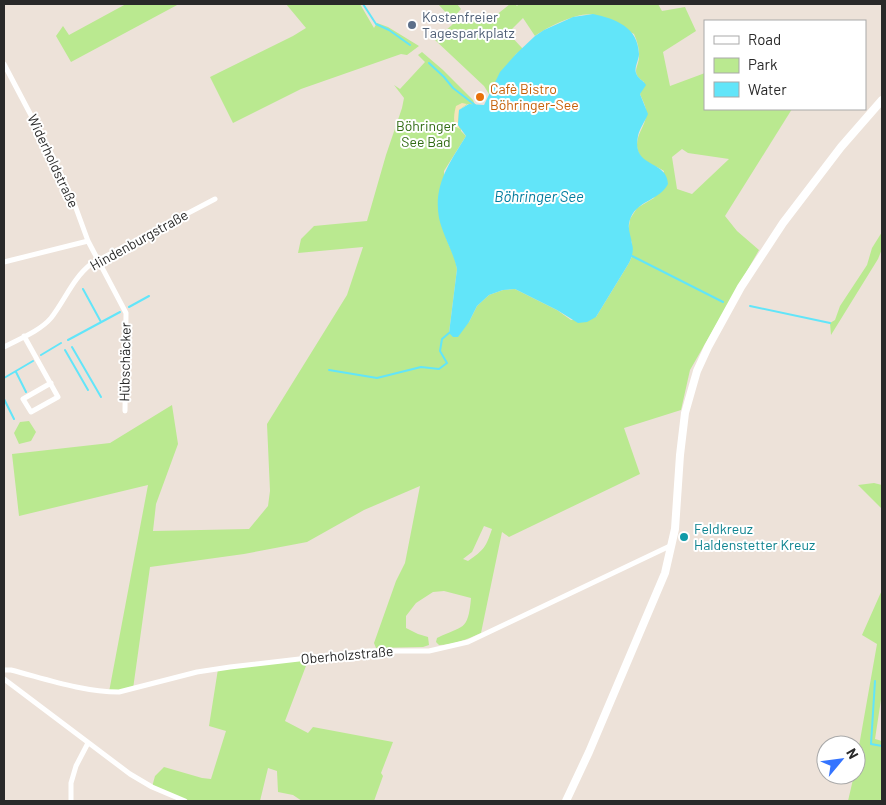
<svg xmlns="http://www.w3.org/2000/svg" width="886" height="805" viewBox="0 0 886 805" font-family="Barlow,sans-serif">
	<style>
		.green { fill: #bae990; fill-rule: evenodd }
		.sand { fill: #f5e4b9 }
		.water { fill: #62e5f9 }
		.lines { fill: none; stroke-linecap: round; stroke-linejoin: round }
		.stream { stroke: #62e5f9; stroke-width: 2 }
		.street { stroke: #fff; stroke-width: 5 }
		.secondary { stroke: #fff; stroke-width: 8 }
		.service-dot { fill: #5c6f8a; stroke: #fff; stroke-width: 2 }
		.food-dot { fill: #e8710a; stroke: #fff; stroke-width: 2 }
		.culture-dot { fill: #0f9aa8; stroke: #fff; stroke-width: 2 }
		.labels { text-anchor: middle; stroke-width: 4; stroke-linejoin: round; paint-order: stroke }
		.service-label { font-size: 14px; fill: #4e5e75; stroke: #fff; text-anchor: start }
		.food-label { font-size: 14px; fill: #c56008; stroke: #fff; text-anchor: start }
		.park-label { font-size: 14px; fill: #316c13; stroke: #fff }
		.street-label { font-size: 14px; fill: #292929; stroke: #fff }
		.culture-label { font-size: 14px; fill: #0d838f; stroke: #fff; text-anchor: start }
		.water-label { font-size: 15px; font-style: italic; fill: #027c9e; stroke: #fff }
	</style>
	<rect width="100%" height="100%" fill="#ede2d9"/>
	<path class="green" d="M126,4h53l-108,58 -15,-26 7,-10 6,9z
		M286,4h74l14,24 3,-5 11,4 31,19 -12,9 -6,-1 -100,35 -68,34 -23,-46 83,-41 13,-8z
		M438,4h19l4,5 -7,8h-4z
		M510,4h5l2,2 2,-2h139l4,7 23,-4 11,24 -33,21 7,34 35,-13v36h87l-67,107 12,15 22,19 -69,120 -9,40 -57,18 16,46 -131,63 -7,-5 -21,101c-14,6 -27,12 -42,12l-3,-3 1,-4c26,-13 31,-6 34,-40l-27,-7 -11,1 -17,11 -10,13v12l12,6 10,3 1,8 -6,2 -47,1 -2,-5 22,-62 9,-18 15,-77 -56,24 -57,32 -63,12 -94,13 -17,122 -24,3 39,-207 -129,31 -7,-62 98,-11 62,-38 6,39 -22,60 -3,27 96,-2 19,-23 2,-15 -3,-67 80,-129 16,-48 -65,6 3,-14 13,-13 53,-5 19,-66 16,-47 2,-10 -10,-13 6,4 25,-27 -7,-7 4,-3 21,18 30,30 2,5 -7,-1 -9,6 2,21 5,5 -22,35 2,67 9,21 2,10 -8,64 20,-11 8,-16 12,-11 14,-5 12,-1 42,21 14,10 25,-3 33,-54 3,-7v-13l-4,-10 2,-14 7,-11 17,-10 10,-27c-7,-5 -18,-7 -23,-14 -11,-16 4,-29 5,-41 1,-9 -3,-14 -6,-22l4,-12c-15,-10 -4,-15 -5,-28 0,-7 -2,-13 -5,-20 -12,-6 -26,-14 -39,-19 -16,-4 -47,12 -60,21l-12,-18 -15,15 15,16 -7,5 -27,40 -5,-8 -49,-46 18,-16 42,-8zM682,149l6,4 41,6 -37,35 -15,-5 -5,-32zM484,526l8,3c-6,18 -8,21 -24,32l-5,-2 9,-7z
		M882,232v17l-4,10 -47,76 -1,-12 5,-3 5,-14 27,-41 5,-17z
		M29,421l7,11 -5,9 -12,3 -5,-11 6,-11z
		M874,483l8,2v24l-24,-24z
		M882,590v103l-7,46 7,2v60h-34l6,-26h2v-12l21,-119 -15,-9z
		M309,658l-24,63 23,12 5,-6 80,15 -12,31 2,3 -9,25h-72l-9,-6 -15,-3 -1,-21 -9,-3 -8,33h-75l-33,-14 3,-11 9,-9 38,11 9,1 15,-48 -17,-5 9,-57z"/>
	<path class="sand" d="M462,103l5,1 -8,6 -1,15 2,4 -4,-2c-3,-6 -2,-14 0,-21z"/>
	<path class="water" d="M593,14c23,5 45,13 46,40 0,6 -5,13 -3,19 2,6 7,7 10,12l-6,9 8,20c-3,8 -8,13 -10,22 -7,33 29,23 30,48 -8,16 -29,16 -37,33 -5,11 0,17 1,27 2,6 0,13 -3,19l-33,54 -9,5 -9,1 -21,-13 -42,-21 -12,1 -14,5 -12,11 -8,16 -11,15h-5l-4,-4 8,-64c-4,-18 -14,-33 -18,-51 -6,-33 11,-56 27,-82l-8,-11 1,-15 10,-6 15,1 16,-33 16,-18 19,-18 9,-6 29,-13z"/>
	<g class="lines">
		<path class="stream" d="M363,4l13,20 13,6 21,15
			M429,63l15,14 9,11 22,17
			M632,256l91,46
			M83,289l18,33
			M750,306l80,17
			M129,307l20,-11
			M68,340l52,-28
			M72,347l29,50
			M65,350l23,40
			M41,355l20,-12
			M329,370l48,8 44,-11 18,2 8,-6 -7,-12 2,-12 7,-6
			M16,372l10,20
			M4,378l29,-17
			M4,399l10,20
			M875,681l-4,63 11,2"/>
		<path class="street" d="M4,64l50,95 19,41 15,41 38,72 -1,98
			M4,262l84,-21
			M24,336l34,61 -27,15 -8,-13 28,-16
			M4,347c15,-8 36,-16 47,-29 14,-18 22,-40 40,-54l124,-65
			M4,670h7c35,9 72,22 108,22l78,-20 33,-5 138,-16h61l39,-9 204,-97
			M4,679l126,95 22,13 33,14
			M71,801v-18l5,-17 12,-23"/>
		<path class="secondary" d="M566,801l23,-49 76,-179 10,-44 5,-74 5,-42 12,-42 11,-24 33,-60 42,-64 58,-76 41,-47"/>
	</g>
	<circle class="service-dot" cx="412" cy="25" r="5"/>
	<circle class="food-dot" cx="480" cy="97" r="5"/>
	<circle class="culture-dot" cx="684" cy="537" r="5"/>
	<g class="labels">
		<g class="service-label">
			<text x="422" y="22">Kostenfreier<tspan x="422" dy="16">Tagesparkplatz</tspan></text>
		</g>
		<g class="food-label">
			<text x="490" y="94">Cafè Bistro<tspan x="490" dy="16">Böhringer-See</tspan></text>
		</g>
		<g class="park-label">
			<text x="426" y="131">Böhringer<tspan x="426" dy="16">See Bad</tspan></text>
		</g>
		<g class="street-label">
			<text transform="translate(53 161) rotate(65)" y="5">Widerholdstraße</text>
			<text transform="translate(139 240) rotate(-29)" y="5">Hindenburgstraße</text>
			<text transform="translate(125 362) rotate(-89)" y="5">Hübschäcker</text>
			<text transform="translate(347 655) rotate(-5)" y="5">Oberholzstraße</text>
		</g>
		<g class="culture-label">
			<text x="694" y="534">Feldkreuz<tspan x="694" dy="16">Haldenstetter Kreuz</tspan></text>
		</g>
		<g class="water-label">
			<text x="539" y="202">Böhringer See</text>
		</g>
	</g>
	<rect width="886" height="805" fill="none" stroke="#292929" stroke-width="10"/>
	<rect x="704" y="20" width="162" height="90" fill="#ffffff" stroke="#a9a9a9"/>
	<rect x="714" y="36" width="25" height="8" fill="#ffffff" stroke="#a9a9a9"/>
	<text x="748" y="45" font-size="15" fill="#292929">Road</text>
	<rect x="714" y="58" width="25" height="15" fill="#bae990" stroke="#a9a9a9"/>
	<text x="748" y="70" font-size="15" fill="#292929">Park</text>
	<rect x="714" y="82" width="25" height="15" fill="#62e5f9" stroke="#a9a9a9"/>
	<text x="748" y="95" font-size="15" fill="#292929">Water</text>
	<g transform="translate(841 760) rotate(61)"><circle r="24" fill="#ffffff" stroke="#a9a9a9"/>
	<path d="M0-4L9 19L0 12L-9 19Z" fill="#3474ff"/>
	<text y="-8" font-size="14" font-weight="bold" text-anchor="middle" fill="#292929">N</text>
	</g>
</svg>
